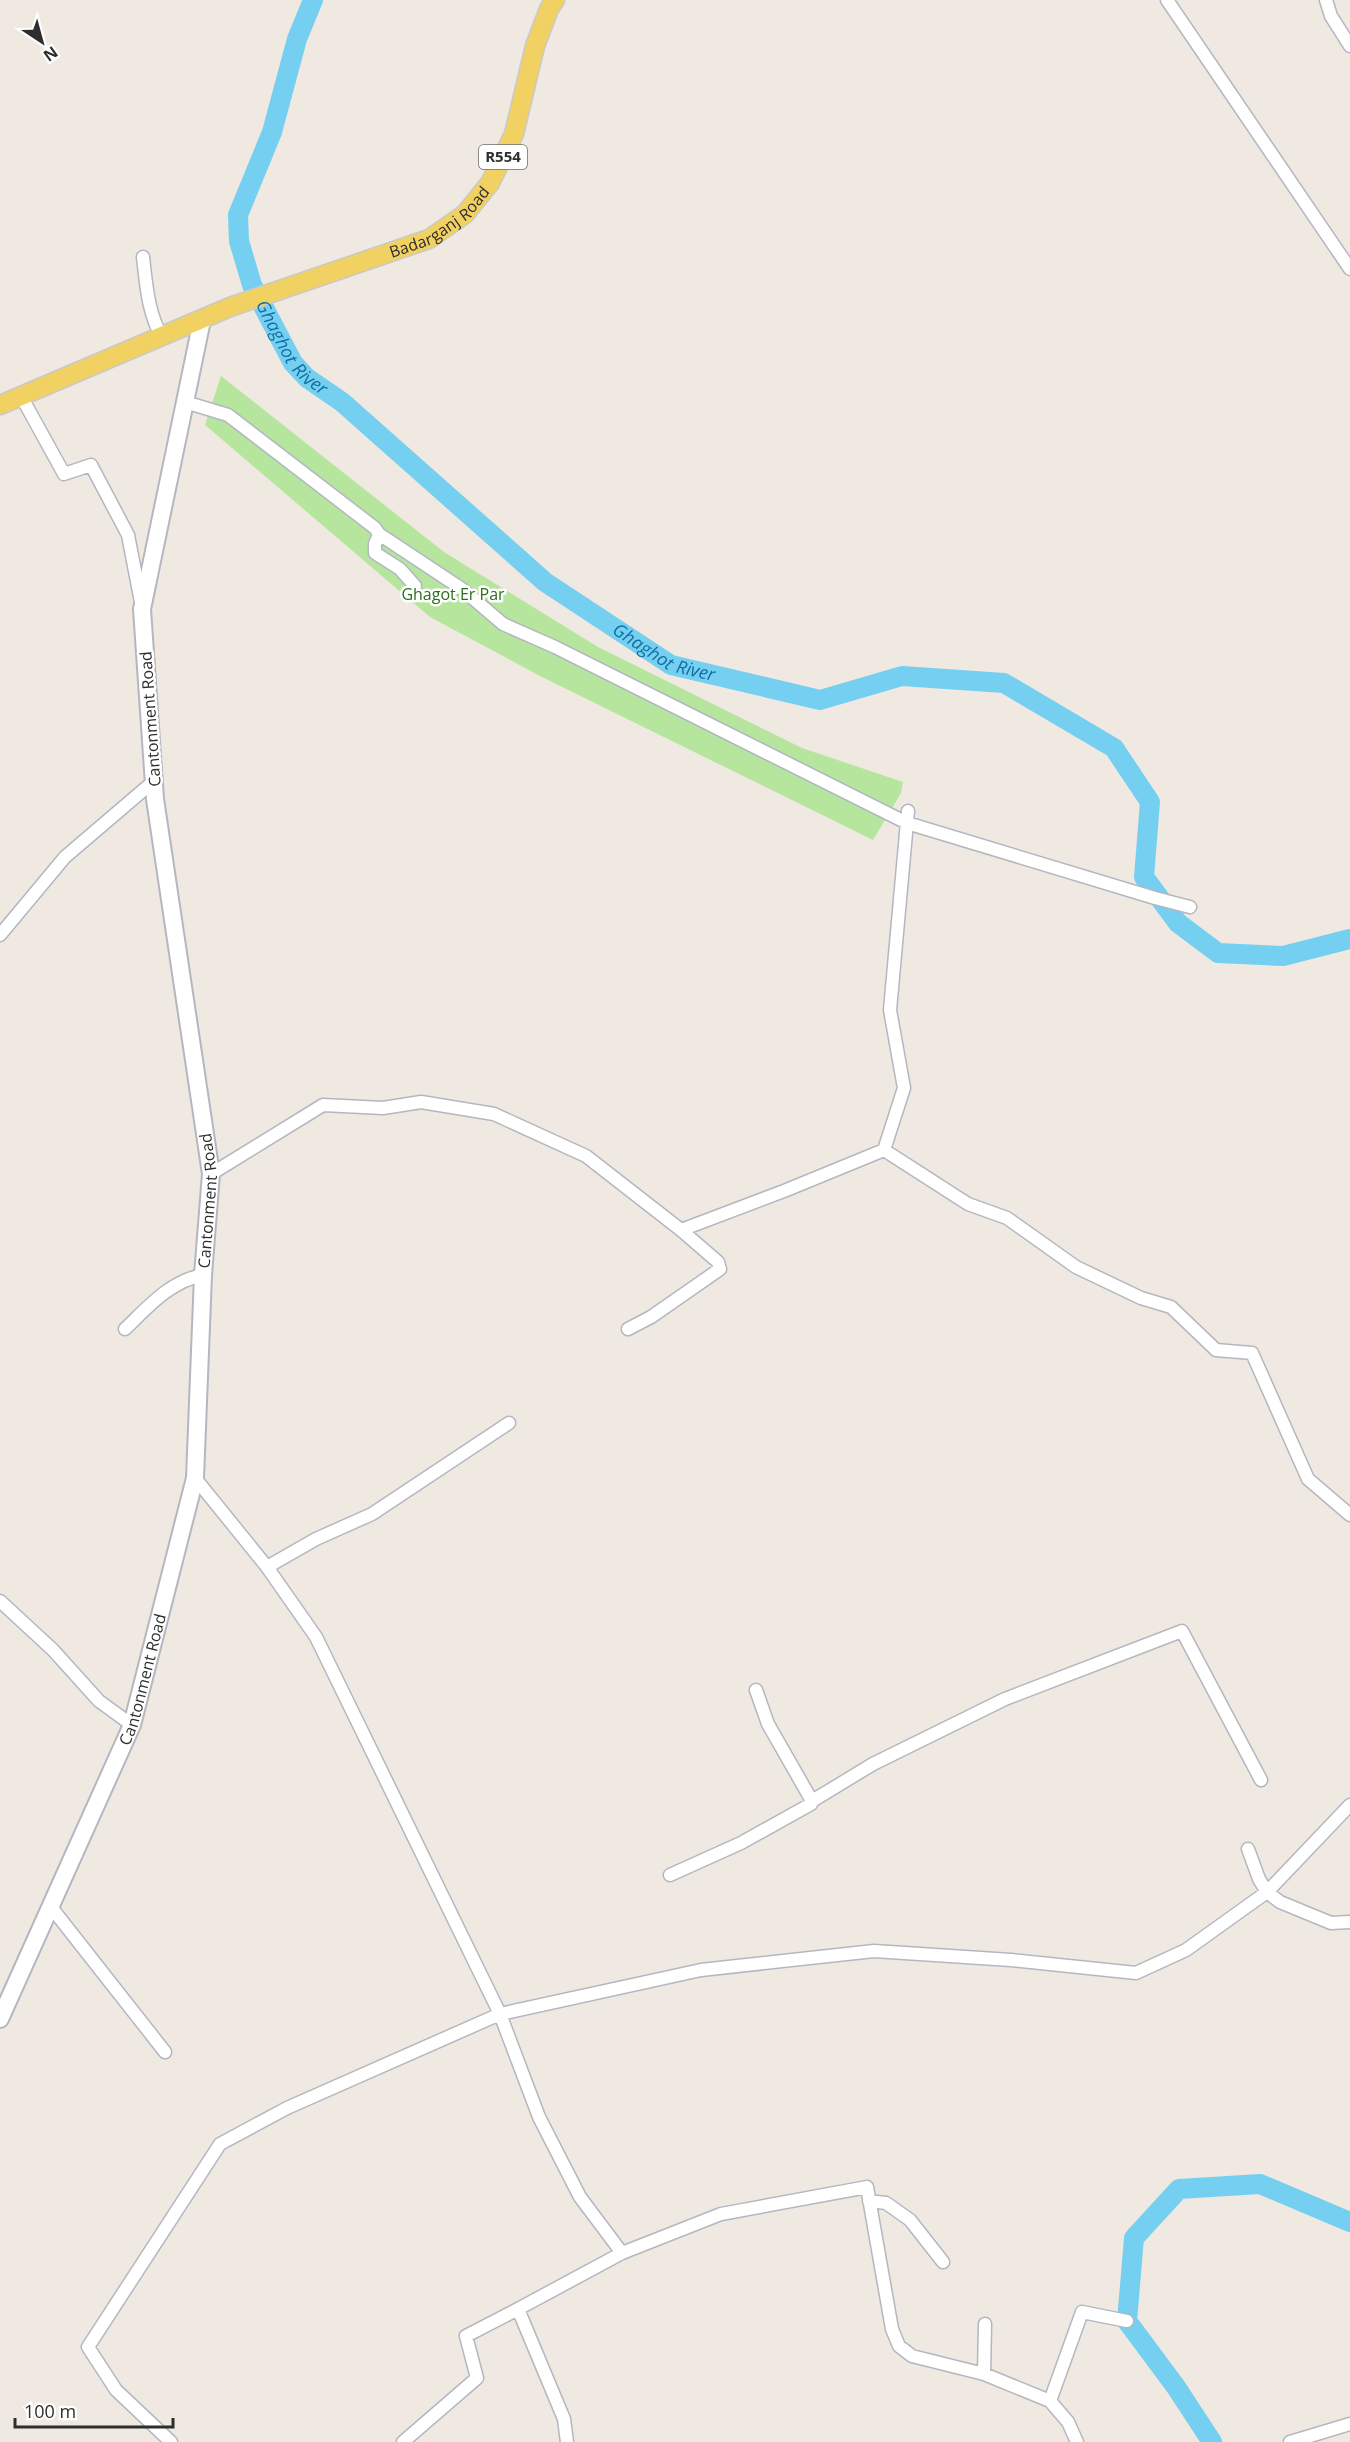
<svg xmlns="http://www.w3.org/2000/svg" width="1350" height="2442" viewBox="0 0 1350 2442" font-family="'Open Sans',sans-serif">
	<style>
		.green { fill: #b6e59e }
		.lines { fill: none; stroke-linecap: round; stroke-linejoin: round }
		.river { stroke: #75cff0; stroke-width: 20 }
		.street-casing { stroke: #b4b7c1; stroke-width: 15 }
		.secondary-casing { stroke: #b4b7c1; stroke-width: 20 }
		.primary-casing { stroke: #c9c9c9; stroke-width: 21 }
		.street { stroke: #fff; stroke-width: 12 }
		.secondary { stroke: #fff; stroke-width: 16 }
		.primary { stroke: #f2d163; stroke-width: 18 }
		.labels { text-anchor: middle; stroke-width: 5; stroke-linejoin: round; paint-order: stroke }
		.shield { fill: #fff; stroke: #6d6d6d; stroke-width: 1.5 }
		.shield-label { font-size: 15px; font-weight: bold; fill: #2e2e2e }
		.street-label { font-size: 16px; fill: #2e2e2e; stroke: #fff }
		.park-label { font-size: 16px; fill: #2c6e1b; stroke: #fff }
		.water-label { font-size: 18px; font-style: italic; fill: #0d6fa3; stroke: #fff }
	</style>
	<rect width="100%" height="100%" fill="#efe9e1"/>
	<path class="green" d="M221,376l223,176 154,95 204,101 101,34 -2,11 -28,47 -331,-163 -112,-60 -225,-192z"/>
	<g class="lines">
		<g class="river">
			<path id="s1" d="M313,0l-16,39 -25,93 -34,83 1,26 13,44 41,78 14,15 35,24 203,180 126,83 149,35 82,-24 102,7 110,65 36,54 -6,75 34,46 40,30 65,3 67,-17"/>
			<path d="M1212,2442l-36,-55 -49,-66 7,-83 45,-49 81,-5 90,38"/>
		</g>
		<g class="street-casing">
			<path id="street" d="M1167,0l183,269
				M1326,0l5,16 19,30
				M143,257c3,26 5,57 19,80
				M21,396l43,78 27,-9 37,70 13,67
				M185,402l43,13 147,113 4,6
				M415,586l-15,-17 -25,-16v-9l4,-10 83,55 41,35 52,23 352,176 248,75 35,9
				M0,935l65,-78 89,-76
				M884,1150l84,54 39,14 69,49 65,31 30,9 45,43 36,3 56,126 42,36
				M211,1174l112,-69 60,3 38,-6 73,12 92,42 95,74 103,-39 100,-41 20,-62 -14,-78 18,-199
				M125,1329c23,-22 45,-48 78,-54
				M628,1329l23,-12 69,-48 -2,-7 -37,-32
				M195,1478l72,89 49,70 184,377 39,103 41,80 42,56
				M267,1567l49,-28 56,-25 137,-91
				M0,1601l53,49 46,51 33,24
				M756,1690l12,34 44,77
				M1248,1849l11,30 8,13 13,10 51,21 19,-1
				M670,1875l71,-32 70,-39 1,-3 61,-37 132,-65 177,-68 79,149
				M51,1907l114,145
				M869,2201l17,2 24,17 33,42
				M984,2374l1,-50
				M1050,2401l32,-89 45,9
				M171,2442l-55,-52 -28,-43 132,-203 67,-36 213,-94 201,-44 173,-19 137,9 125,13 50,-23 81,-58 83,-87
				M403,2442l74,-64 -11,-42 52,-27
				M567,2442l-3,-23 -46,-110 104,-56 99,-39 146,-27 25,142 7,17 13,10 72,18 66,27 18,21 9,20
				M1290,2442l60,-18"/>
		</g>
		<g class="secondary-casing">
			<g id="secondary">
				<path id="s2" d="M0,2019l132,-294 63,-247 8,-203 8,-101 -56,-375 -13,-190 60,-289"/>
			</g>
		</g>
		<g class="primary-casing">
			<g id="primary">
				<path id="s3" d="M0,405l230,-98 199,-68 36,-25 25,-31 24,-49 21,-88 14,-37 6,-9"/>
			</g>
		</g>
		<use href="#street" class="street"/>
		<use href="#secondary" class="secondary"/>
		<use href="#primary" class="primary"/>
	</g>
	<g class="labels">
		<rect class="shield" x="479" y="145" width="48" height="24" rx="4.5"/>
		<g class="shield-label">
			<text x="503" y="162">R554</text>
		</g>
		<g class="street-label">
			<text dy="6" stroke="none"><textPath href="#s3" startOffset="478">Badarganj Road</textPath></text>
			<text transform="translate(150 719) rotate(-94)" y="6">Cantonment Road</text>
			<text dy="6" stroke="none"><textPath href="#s2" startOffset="855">Cantonment Road</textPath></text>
			<text dy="6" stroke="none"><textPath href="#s2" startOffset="369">Cantonment Road</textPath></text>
		</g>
		<g class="park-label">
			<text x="453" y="600">Ghagot Er Par</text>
		</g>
		<g class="water-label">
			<text dy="6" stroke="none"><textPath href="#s1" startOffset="375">Ghaghot River</textPath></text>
			<text dy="6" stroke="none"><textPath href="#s1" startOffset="862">Ghaghot River</textPath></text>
		</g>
	</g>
	<g transform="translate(42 42) rotate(144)" stroke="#ffffff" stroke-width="4.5" paint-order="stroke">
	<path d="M0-4.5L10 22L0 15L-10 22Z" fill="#2e2e2e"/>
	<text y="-9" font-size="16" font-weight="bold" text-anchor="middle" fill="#2e2e2e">N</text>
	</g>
	<path d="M15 2418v9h158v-9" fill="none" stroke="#2e2e2e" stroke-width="3"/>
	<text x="24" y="2418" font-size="18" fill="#2e2e2e" stroke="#ffffff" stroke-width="4.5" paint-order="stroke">100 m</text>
</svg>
